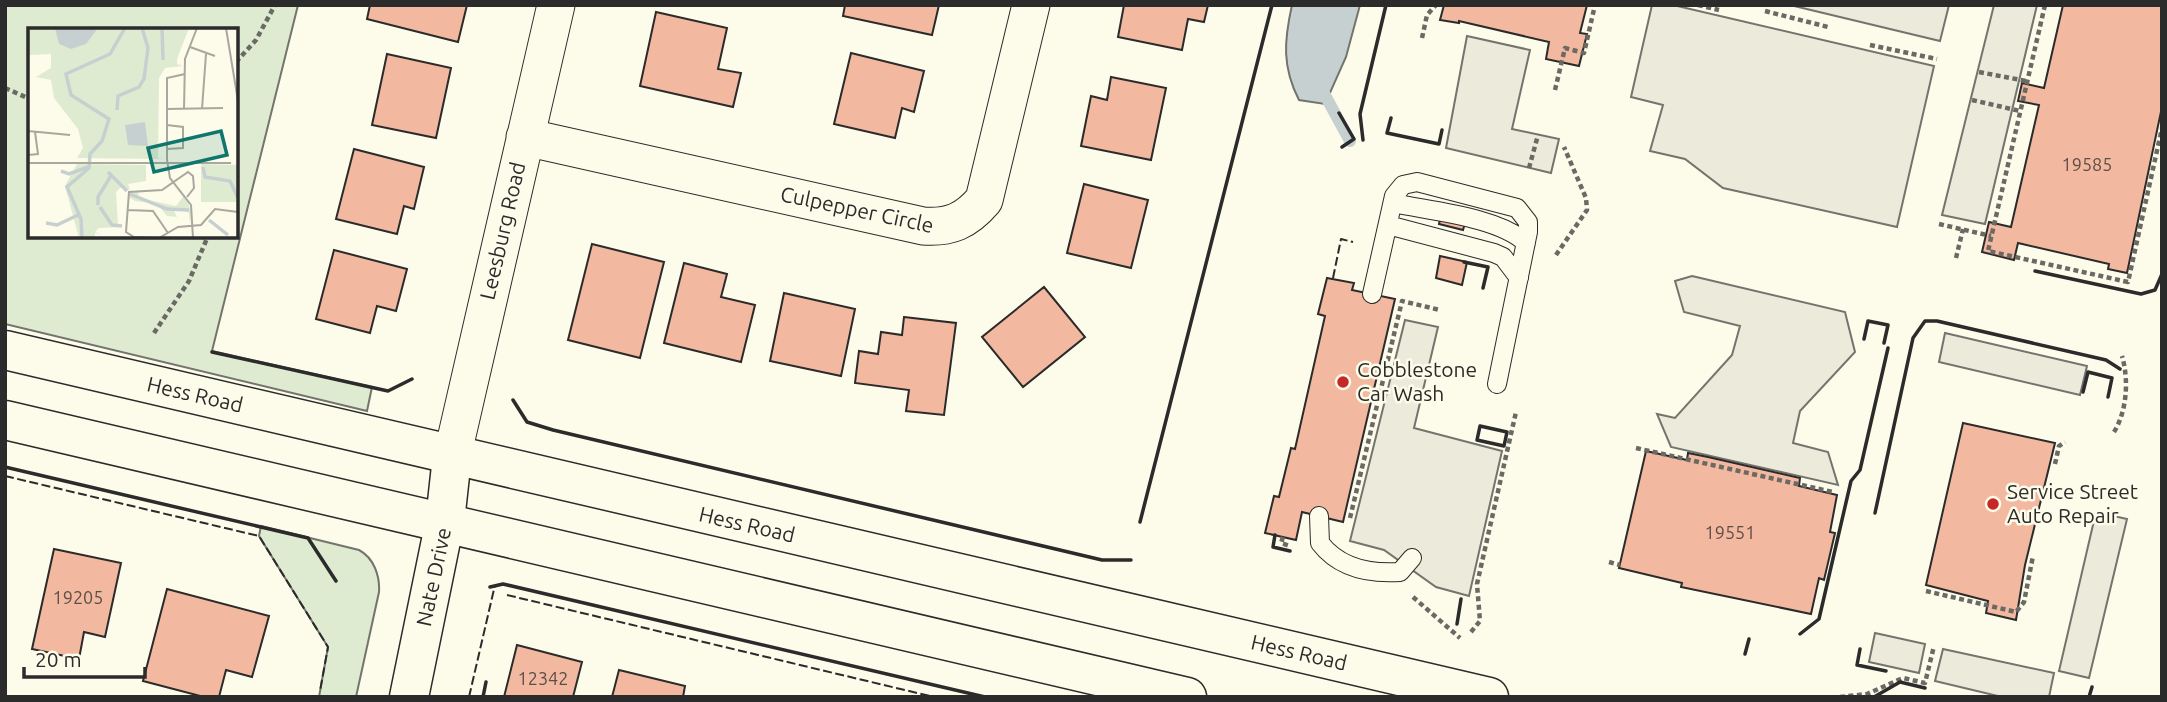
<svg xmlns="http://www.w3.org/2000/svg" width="2167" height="702" viewBox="0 0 2167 702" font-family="Ubuntu,sans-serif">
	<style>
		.green { fill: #deebd1; stroke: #74746e; stroke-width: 2; fill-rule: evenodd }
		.parking { fill: #eceadb; stroke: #74746e; stroke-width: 2 }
		.water { fill: #c7d0d0; stroke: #74746e; stroke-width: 2 }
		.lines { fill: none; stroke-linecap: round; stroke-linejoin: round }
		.stream { stroke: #c7d0d0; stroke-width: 12 }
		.building { fill: #f2b8a0; stroke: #2b2b2b; stroke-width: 2 }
		.service-casing { stroke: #2b2b2b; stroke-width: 20 }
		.minor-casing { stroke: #2b2b2b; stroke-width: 39 }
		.tertiary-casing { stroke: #2b2b2b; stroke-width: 41 }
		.secondary-casing { stroke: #2b2b2b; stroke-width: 41 }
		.path { stroke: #6a6964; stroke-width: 4.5; stroke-dasharray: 5 3.5; stroke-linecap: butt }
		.service { stroke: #fdfbea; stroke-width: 18 }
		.minor { stroke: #fdfbea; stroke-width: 37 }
		.tertiary { stroke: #fdfbea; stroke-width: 38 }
		.secondary { stroke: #fdfbea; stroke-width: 38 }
		.fence { stroke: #2b2b2b; stroke-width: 2; stroke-dasharray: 9 3.5; stroke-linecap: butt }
		.wall { stroke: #2b2b2b; stroke-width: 3.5 }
		.poi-dot { fill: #c62828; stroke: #fdfbea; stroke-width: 2.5 }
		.labels { text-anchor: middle; stroke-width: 5; stroke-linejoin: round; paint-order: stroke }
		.number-label { font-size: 18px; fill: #5d4e48 }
		.street-label { font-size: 21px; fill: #2b2b2b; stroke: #fdfbea }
		.poi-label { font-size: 21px; fill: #2b2b2b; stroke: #fdfbea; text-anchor: start }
		.inset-river { fill: none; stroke: #c7d0d0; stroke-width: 3.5 }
		.inset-road { fill: none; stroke: #a9a89e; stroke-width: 2 }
		.view { fill: #0f766e; fill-opacity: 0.15; stroke: #0f766e; stroke-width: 3.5 }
		.inset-edge { fill: none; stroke: #2b2b2b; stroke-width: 3.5 }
	</style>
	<rect width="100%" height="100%" fill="#fdfbea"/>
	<path class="green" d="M5,5h293l-86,346 160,36 -5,24 -362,-87zM30,30h206v206h-206z
		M261,526l98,24c15,8 21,26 20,42l-23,105h-37l9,-50 -69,-111z"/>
	<path class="parking" d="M1652,5h21l261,61 -37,161 -174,-39 -38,-29 -35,-8 13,-46 -32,-8z
		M1790,5h159l-9,36z
		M1994,5h43l-52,219 -43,-9z
		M1467,36l63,14 -18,79 47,10 -8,34 -105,-25z
		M1692,276l153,36 10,40 -55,59 -7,32 35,9 10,33 -167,-38 -14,-33 18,4 57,-63 8,-29 -56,-14 -9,-31z
		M1405,320l33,7 -24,101 88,23 -33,145 -33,-9 -52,-37 -34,-9z
		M1945,333l142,33 -7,29 -141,-33z
		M2096,512l31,7 -38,159 -30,-7z
		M1875,633l50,11 -6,29 -50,-11z
		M1943,649l111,24 -5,24h-47l-67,-16z"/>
	<path class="water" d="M1292,5h68l-14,52 -21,47 -26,-4c-17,-33 -15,-59 -7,-95z"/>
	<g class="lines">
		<path class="stream" d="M1320,86l30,55"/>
	</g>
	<path class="building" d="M370,5h97l-9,37 -91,-23z
		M845,5h94l-7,30 -89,-19z
		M1124,5h84l-4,17 -16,-3 -6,31 -64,-13z
		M1444,5h143l-7,28 7,1 -8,32 -33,-7 3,-17 -90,-21v2l-19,-3z
		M2063,5h99v102l-35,166 -19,-4 1,-5 -91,-21 -4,17 -32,-8 7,-30 22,5 28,-122 -21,-4 4,-18 22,5z
		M656,12l71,16 -9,41 23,4 -8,34 -93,-21z
		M851,53l73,18 -10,41 -12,-4 -7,30 -61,-14z
		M387,54l64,14 -15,70 -64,-13z
		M1111,77l55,11 -15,72 -70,-14 10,-50 16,4z
		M354,149l70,18 -10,42 -10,-3 -7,28 -61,-15z
		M1084,184l64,16 -17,68 -64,-15z
		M1443,207l25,6 -5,17 -24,-6z
		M592,244l72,18 -24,96 -72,-18z
		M334,250l73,19 -11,42 -19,-5 -7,27 -54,-14z
		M1440,256l27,6 -5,23 -26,-7z
		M684,263l43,11 -6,23 34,8 -14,57 -77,-19z
		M1327,278l27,5 -2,7 43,9 -52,223 -41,-10 -6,28 -31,-7 9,-37 5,1 12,-49 4,1 30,-133 -7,-2z
		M1044,287l41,50 -62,50 -41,-50z
		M784,293l71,16 -14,67 -71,-15z
		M904,317l52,6 -12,92 -38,-4 3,-21 -54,-7 4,-32 19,3 3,-22 21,3z
		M1963,423l92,20 -30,122 -9,55 -30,-7 2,-12 -62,-16z
		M1646,451l41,9 1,-7 20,4 92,21 -1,8 38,9 -7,37 5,1 -11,47 -5,-2 -8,36 -130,-27 1,-4 -63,-15z
		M54,549l67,14 -16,74 -21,-5 -5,27 -47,-10z
		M167,589l102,27 -17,61 -26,-7 -7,27h-15l-61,-16z
		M517,645l65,17 -9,35h-69z
		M619,670l66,16 -2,11h-71z"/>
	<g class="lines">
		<g class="service-casing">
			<path id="service" d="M1393,203c37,8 106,14 133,40
				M1388,225l106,28 9,4 16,21
				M1372,294l22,-98 9,-11 14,-3 100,26 11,14v10l-31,152
				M1319,516l1,27c20,26 50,31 80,29l12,-14"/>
		</g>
		<g class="minor-casing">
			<path id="minor" d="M525,137l398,89c27,2 43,-5 61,-26l47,-195
				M452,457l104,-452"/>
		</g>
		<g class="tertiary-casing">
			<path id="tertiary" d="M409,697l36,-176 7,-64"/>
		</g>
		<g class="secondary-casing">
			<path id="secondary" d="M5,350l1484,347
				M5,420l1182,277"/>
		</g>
		<path class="path" d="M1698,5l21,5
			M2045,5l-57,246 140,31 34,-154
			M1765,11l63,16
			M1422,38l5,-23 9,-10
			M1870,45l67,14
			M236,62l20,-22 19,-35
			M1979,72l47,9
			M5,88l25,11
			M1555,90l10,-42 19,5 11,-48
			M1972,100l48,11
			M1529,168l9,-33
			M1939,224l52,12
			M1556,255l31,-45 -1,-12 -22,-51
			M1956,258l7,-29
			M154,333l35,-52 19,-45
			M2114,432c13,-21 15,-52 8,-76
			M1636,448l197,44
			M2055,464l4,-18 6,-4
			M1350,518l52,-217 38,9
			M1283,537l-2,6 9,3
			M1609,562l11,3
			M1926,591l90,21 8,-10 9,-46
			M1413,597l47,41
			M1471,632l9,-11 -3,-37 39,-172
			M1840,697l27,-3 36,-16 22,5 9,-37"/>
		<use href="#service" class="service"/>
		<use href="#minor" class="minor"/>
		<use href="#tertiary" class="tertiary"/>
		<use href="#secondary" class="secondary"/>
		<path class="fence" d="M1333,278l8,-39 12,3
			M5,476l254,60 69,111 -8,44
			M507,595l427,102
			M469,697l26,-112"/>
		<path class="wall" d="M1339,113l15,26 -12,8
			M1391,118l-4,15 52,11 3,-14
			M1363,140l-3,-26 26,-109
			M1464,262l24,5 -5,21
			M2035,271l106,23 14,-4 7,-16
			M1864,339l4,-18 20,4 -4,18
			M212,352l176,39 24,-12
			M2083,392l5,-20 24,6 -4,19
			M513,400l14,22 26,8 549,130h29
			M1480,426l27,6 -3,14 -27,-6z
			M5,467l303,71 28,43
			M1875,513l38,-175 12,-17h12l169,39 14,9
			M1140,522l132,-517
			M1275,535l-2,12 17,4
			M490,587l13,-3 482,113
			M1457,624l4,-25
			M1800,634l19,-15 32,-138 9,-11 28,-122
			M1860,649l-3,16 29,6
			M1745,654l4,-15
			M483,697l3,-15
			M1874,697l26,-15 25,6
			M2089,697l3,-10"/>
	</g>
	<g class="poi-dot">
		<circle cx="1343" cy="382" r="7"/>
		<circle cx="1993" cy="504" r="7"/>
	</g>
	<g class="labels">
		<g class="number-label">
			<text x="2087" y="171">19585</text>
			<text x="1730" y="539">19551</text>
			<text x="78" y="604">19205</text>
			<text x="543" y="685">12342</text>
		</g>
		<g class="street-label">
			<text transform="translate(857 210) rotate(12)" y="7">Culpepper Circle</text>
			<text transform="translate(503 231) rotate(-77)" y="7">Leesburg Road</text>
			<text transform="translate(195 395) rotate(13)" y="7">Hess Road</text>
			<text transform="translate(747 525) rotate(13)" y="7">Hess Road</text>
			<text transform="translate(434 577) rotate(-78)" y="7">Nate Drive</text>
			<text transform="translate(1299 653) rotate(13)" y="7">Hess Road</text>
		</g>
		<g class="poi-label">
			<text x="1357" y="377">Cobblestone<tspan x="1357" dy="24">Car Wash</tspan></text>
			<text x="2007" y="499">Service Street<tspan x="2007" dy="24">Auto Repair</tspan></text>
		</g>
	</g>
	<g transform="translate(28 28)">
		<rect width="210" height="210" fill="#fdfbea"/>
		<path d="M0,0h161l-12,31v5l6,2 -18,2 -6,10 -1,80 6,1 -87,-1 6,-10 -5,-19 -24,-31 -3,-18 -15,-3 15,-9v-14l-23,1zM49,136l69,1v16l-18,3 2,6 -9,-3 -5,5 2,35 -19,1 -4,4 7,3 -7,-2v5h-16l-14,-52zM173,136l37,1v37h-37zM145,157l15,17 3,11 -1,12 -1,-12 -7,-4 -8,2 3,6 -10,-1 -10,-12 -22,-3 -8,-5 11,-5 1,7 37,8 7,-9z" fill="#deebd1"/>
		<path d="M27,0h43l-12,16 -15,5 -12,-5zM117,94l3,24 -20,-1 -3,-20z" fill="#c7d0d0"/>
		<path class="inset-river" d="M134,0l1,32M89,82l1,-14 21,-9 5,-8 4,-31 -6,-20M175,139l2,10 25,4 8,17M33,143l8,3 19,-7M80,144l19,19M102,166l37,15 22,1M70,177v-8l14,-23M72,179l12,18 10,1M181,192l19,15M18,195l11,2 21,-10M54,210l-1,-19 -14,-32 22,-19 1,-14 12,-13 7,-22 -38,-24 -5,-21 44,-20 15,-26"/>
		<path class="inset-road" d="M198,0l12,73M162,19l25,9M157,46l-18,4v82l3,18 21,27 2,33M139,81l56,-1M156,81l1,-50 12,-31M174,81l4,-55M139,97l16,2v21l-16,1M0,103l42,4M0,127l10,-1 -3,-22M0,135h203M159,169l7,-9 -1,-12 -5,-4 -26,18 -33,2 -3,40 8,5 25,1 19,-11 23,-2 14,-16 23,3M100,182l25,1 15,22"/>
		<path class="view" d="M193,103l6,24 -73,17 -6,-24z"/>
		<rect width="210" height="210" class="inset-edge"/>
	</g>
	<rect width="2167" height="702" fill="none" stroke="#2b2b2b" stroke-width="14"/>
	<path d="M24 667v10h121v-10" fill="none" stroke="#2b2b2b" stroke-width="3.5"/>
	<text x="35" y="667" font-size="21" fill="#2b2b2b" stroke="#fdfbea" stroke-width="5" paint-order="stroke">20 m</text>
</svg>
